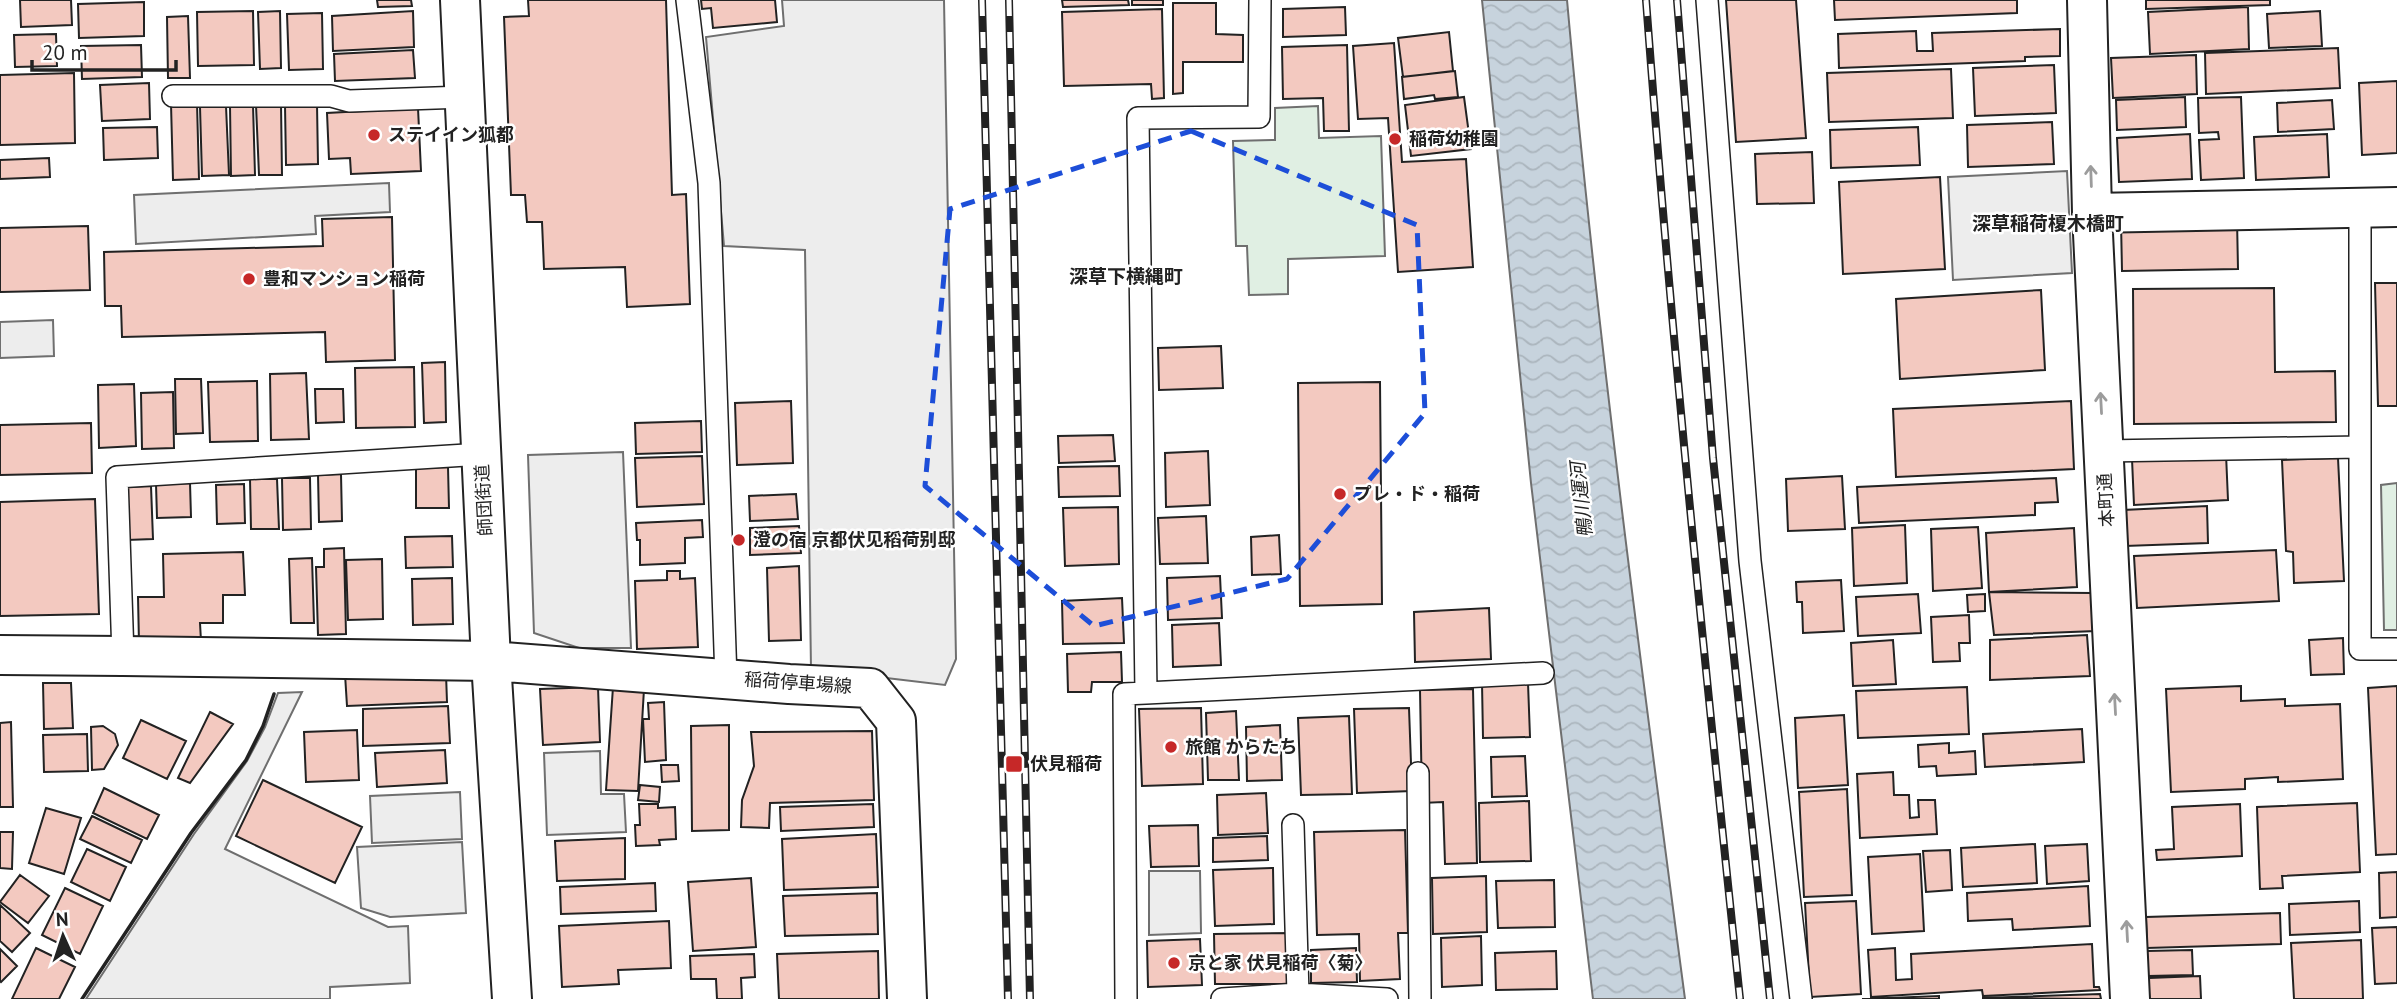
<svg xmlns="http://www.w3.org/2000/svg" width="2397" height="999" viewBox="0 0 2397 999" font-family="'PT Sans','Noto Sans JP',sans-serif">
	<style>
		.green { fill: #e0efe3; stroke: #6f6f6f; stroke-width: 2 }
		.parking { fill: #ededed; stroke: #6f6f6f; stroke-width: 2 }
		.water { fill: url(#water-waves); stroke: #6f6f6f; stroke-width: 2 }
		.building { fill: #f3c9c0; stroke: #222; stroke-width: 2 }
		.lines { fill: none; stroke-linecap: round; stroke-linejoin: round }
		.lane-casing { stroke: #222; stroke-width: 24 }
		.street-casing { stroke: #222; stroke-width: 42 }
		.secondary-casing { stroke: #222; stroke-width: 42 }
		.lane { stroke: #fff; stroke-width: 21 }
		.street { stroke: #fff; stroke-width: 38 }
		.secondary { stroke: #fff; stroke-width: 38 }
		.rail-casing { stroke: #222; stroke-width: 8 }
		.rail { stroke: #fff; stroke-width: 5; stroke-dasharray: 16; stroke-linecap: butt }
		.wall { stroke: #222; stroke-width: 3.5 }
		.oneway { stroke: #9c9c9c }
		.marked { fill: none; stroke: #1d4ed8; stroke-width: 5; stroke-dasharray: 14 9; stroke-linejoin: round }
		.poi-dot { fill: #c62828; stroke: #fff; stroke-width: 2.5 }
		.labels { text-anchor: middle; stroke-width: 5; stroke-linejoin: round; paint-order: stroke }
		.poi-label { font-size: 18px; font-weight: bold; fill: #222; stroke: #fff; text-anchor: start }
		.street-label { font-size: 18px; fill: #222; stroke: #fff }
		.neighbourhood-label { font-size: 19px; font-weight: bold; fill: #222; stroke: #fff }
		.water-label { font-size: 19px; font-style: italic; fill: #222; stroke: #fff }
	</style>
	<defs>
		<pattern id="water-waves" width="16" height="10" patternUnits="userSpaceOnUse" patternTransform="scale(1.75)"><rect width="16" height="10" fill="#c7d3dd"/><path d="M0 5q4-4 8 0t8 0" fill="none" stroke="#abb5bd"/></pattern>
	</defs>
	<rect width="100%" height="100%" fill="#fff"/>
	<path class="green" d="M1318,106l1,32 62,-2 4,120 -97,3v35l-39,1 -2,-49h-11l-3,-105 42,-1v-32z
		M2397,483v147h-13l-3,-145z"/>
	<path class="parking" d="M782,0h162l12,659 -11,26 -134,-16 -6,-419 -81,-4 -18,-209 78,-11z
		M2067,171l5,102 -119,7 -5,-103z
		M389,183l1,29 -75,4 1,18 -180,10 -2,-49z
		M53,320l1,36 -54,2v-36z
		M623,452l8,196h-52l-45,-15 -6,-178z
		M302,692l-77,157 163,78 20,-1 2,57 -80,4v12h-244l108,-165 53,-73 18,-34 13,-34z
		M600,751l1,43h23l2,38 -79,3 -3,-82z
		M460,792l2,47 -90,4 -2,-47z
		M462,842l4,71 -76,4 -29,-9 -4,-61z
		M1149,871h51l1,62 -52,2z"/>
	<path class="water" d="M1482,0h85c30,334 74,667 118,999h-92l-62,-516z"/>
	<path class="building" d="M20,0h51l1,25 -51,2z
		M377,0h34l1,6 -34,1z
		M528,0h138l6,195 14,-1 4,110 -63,3 -2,-40 -81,2 -2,-47h-15l-2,-27h-14l-7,-178 25,-1z
		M701,0h74l2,22 -64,6 -2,-20 -9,1z
		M1062,0h66l1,5 -66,2z
		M1132,0h31v5h-31z
		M1726,0h70l10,138 -70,4z
		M1834,0h183v13l-182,7z
		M2146,0h124v5l-124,4z
		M144,2v34l-65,2 -1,-34z
		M1173,3h43v31l27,1v27h-60v31l-10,1z
		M1345,7l1,28 -63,2v-28z
		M2248,7l1,42 -99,5 -2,-42z
		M1162,9l2,89 -12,1 -1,-15 -87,2 -2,-74z
		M253,11l1,54 -56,1 -1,-54z
		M280,11l1,57 -21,1 -2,-57z
		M413,11l1,36 -81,4 -1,-35z
		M2320,11l2,35 -53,2 -2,-34z
		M322,13l1,56 -34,1 -2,-56z
		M188,16l2,62h-22l-1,-61z
		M2060,29v27l-35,1v4l-186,7 -1,-34 78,-3 1,20h16l-1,-18z
		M1449,32l4,39 -50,6 -5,-39z
		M56,34l1,32 -42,1 -1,-32z
		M1394,43l8,119 64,-3 7,108 -75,5 -10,-154 -30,1 -5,-73z
		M141,45l1,32 -60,2 -1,-33z
		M1347,45l2,86h-25l-1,-33 -40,1 -1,-52z
		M2338,48l2,40 -134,6 -1,-41z
		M413,50l2,28 -80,3 -1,-27z
		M2196,55l1,39 -84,4 -2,-40z
		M2054,65l2,48 -81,3 -2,-48z
		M1951,69l2,49 -124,4 -2,-49z
		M1455,71l3,26 -23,2 -1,-4 -30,4 -2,-22z
		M74,73l1,70 -75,2v-70z
		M2397,81v72l-35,2 -3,-72z
		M149,83l1,36 -48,2 -2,-36z
		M1464,97l7,52 -60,7 -6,-51z
		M2185,97l1,30 -69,3 -1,-30z
		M2241,97l3,81 -43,2 -2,-40 20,-1 -1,-7 -19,1 -1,-35z
		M2332,100l2,29 -56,3 -1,-29z
		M197,103l2,76 -26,1 -2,-76z
		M281,104l1,71h-23l-3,-70z
		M317,104l1,60 -32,1 -1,-60z
		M253,105l2,70 -24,1 -1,-70z
		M226,106l3,69 -27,1 -2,-69z
		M418,108l3,63 -70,3 -1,-16 -21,1 -2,-46z
		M2052,122l2,42 -86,3 -1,-42z
		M157,127l1,31 -54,2 -1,-32z
		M1918,127l2,38 -89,3 -1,-38z
		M2190,134l2,45 -73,3 -2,-44z
		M2327,134l2,43 -73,3 -2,-43z
		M1812,152l2,51 -57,1 -2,-50z
		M49,158l1,19 -50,2v-19z
		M1940,177l5,92 -102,5 -4,-92z
		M392,217l3,143 -69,2 -1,-30 -203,5 -1,-31h-16l-1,-54 219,-6 -1,-27z
		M2237,219l1,50 -116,2 -1,-49z
		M88,226l2,64 -90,2v-64z
		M2375,283h22v123h-19z
		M2274,288l1,84 60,-1 1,51 -202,2 -1,-135z
		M2041,290l4,80 -145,9 -4,-80z
		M1221,346l2,42 -64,2 -1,-42z
		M445,362l1,60 -22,1 -2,-60z
		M414,367l1,60 -59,1 -1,-60z
		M306,373l3,66 -38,1 -1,-66z
		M175,379h26l2,54 -27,1z
		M257,381l1,60 -48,1 -2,-60z
		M1380,382l2,222 -82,2 -2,-223z
		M134,384l2,62 -37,2 -1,-63z
		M315,389h28l1,33 -28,1z
		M173,392l1,56 -32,1 -1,-56z
		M791,401l2,62 -56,2 -2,-62z
		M2071,401l3,68 -178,8 -3,-68z
		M701,421l1,31 -66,2 -1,-31z
		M91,423l1,50 -92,2v-50z
		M1113,435l2,26 -56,2 -1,-27z
		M1208,451l2,54 -44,2 -1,-54z
		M2226,454l2,46 -94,5 -2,-46z
		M702,456l2,48 -67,3 -2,-49z
		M2338,458l6,123 -50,2 -1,-31 -7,-1 -4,-91z
		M1119,466l1,30 -61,1 -1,-30z
		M448,467l1,41h-33v-40z
		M341,474l1,47 -23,1 -1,-47z
		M1842,476l3,53 -57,2 -2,-52z
		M282,478h28l1,51 -28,1z
		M2056,478l2,24 -23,1v12l-176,8 -2,-36z
		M250,479h27l2,50h-28z
		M190,483l1,34 -34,1 -1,-34z
		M244,484l1,39 -28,1 -1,-39z
		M151,486l2,53 -26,1 -2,-53z
		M796,494l2,25 -48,2 -1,-25z
		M95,499l4,115 -99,2v-114z
		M2207,506l1,37 -83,3 -2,-36z
		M1118,507l1,57 -54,2 -2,-58z
		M1206,516l2,47 -48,1 -2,-46z
		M702,520l1,17 -18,1v25l-45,2v-25h-3l-1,-17z
		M1905,525l2,58 -53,3 -2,-58z
		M799,526l2,27 -51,2v-27z
		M1978,527l4,61 -49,3 -2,-62z
		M2074,528l3,59 -88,5 -3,-59z
		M1279,535l2,39 -29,1 -1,-38z
		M452,536l1,31 -47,1 -1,-31z
		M344,548l2,86 -28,1 -2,-68h8v-18z
		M2276,550l3,51 -142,7 -3,-52z
		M243,552l2,43h-22v28h-23l1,18 -62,2 -1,-46h26l-1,-43z
		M312,558l2,65h-23l-2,-64z
		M382,559l1,60 -35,1 -2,-60z
		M799,566l2,74 -32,1 -2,-73z
		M667,571h13v8l15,-1 3,69 -61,2 -2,-68 32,-1z
		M1220,576l2,42 -54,2 -1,-42z
		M452,578l1,46 -40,1 -1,-46z
		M1841,580l3,51 -41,2 -1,-31h-5l-1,-20z
		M1989,592l103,1 4,38 -102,4z
		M1918,594l3,39 -63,3 -2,-39z
		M1985,594v17l-17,1 -1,-17z
		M1122,598l2,45 -61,1 -1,-43z
		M1489,608l2,51 -76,3 -1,-50z
		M1969,615l1,28h-11l1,18 -27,1 -2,-45z
		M1219,623l2,42 -48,2 -1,-42z
		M2087,635l3,41 -100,4v-40z
		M2343,638l1,36 -33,1 -2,-35z
		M1893,640l3,44 -43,2 -2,-43z
		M1121,652l1,30h-30l-1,10h-23l-1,-38z
		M345,674h101l1,28 -100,4z
		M43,683h28l2,45 -29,1z
		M1482,683h46l2,54 -47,1z
		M2241,686v15l44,-2v7l55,-2 3,75 -65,3v-5l-33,2v10l-74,3 -5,-103z
		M2397,686v168l-21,1 -8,-167z
		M598,687l2,55 -57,3 -3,-56z
		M613,687l31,2 -6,102 -32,-1z
		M1967,687l2,47 -111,4 -2,-47z
		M1473,689l4,174 -32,1 -2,-62 -21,1 -2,-113z
		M664,702l2,58 -21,2 -2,-43h6l-1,-16z
		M448,706l2,37 -87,3v-37z
		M1201,708l2,76 -61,2 -3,-77z
		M1409,708l3,83 -55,2 -3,-84z
		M1236,711l3,69h-31l-2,-67z
		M210,712l23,12 -43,59 -12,-5z
		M1844,715l4,70 -50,3 -3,-70z
		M1349,716l3,78 -51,1 -3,-77z
		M141,720l45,21 -19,38 -44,-21z
		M11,722l2,85h-13v-84z
		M729,725v105l-37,1 -1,-105z
		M1280,725l2,55 -35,1 -1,-54z
		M103,726l12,8 3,11 -14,24 -12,1 -1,-43z
		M2082,729l2,33 -99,5 -2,-33z
		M357,730l2,50 -53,2 -2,-50z
		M872,731l2,69 -104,3 -1,25 -28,-1 1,-27 12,-34 -3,-34z
		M87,734l1,37 -44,1 -1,-37z
		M1949,743v10l26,-2 1,23 -39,2 -1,-10 -17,1 -1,-22z
		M445,750l2,33 -70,4 -2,-34z
		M1525,756l2,40 -35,1 -1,-40z
		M661,765h17l1,16 -17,1z
		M1893,772l1,23h15l1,23 9,-1 -1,-17h17l2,34 -77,4 -3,-64z
		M263,780l99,47 -27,56 -99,-47z
		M640,785l20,2 -1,15 -21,-2z
		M104,788l55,27 -12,24 -54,-26z
		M1847,789l5,106 -48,2 -5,-105z
		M1266,793l2,40 -50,2 -1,-40z
		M1529,801l2,60 -51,1 -1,-59z
		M2357,803l3,69 -78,4 1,12 -23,1 -3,-82z
		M639,804h19v4l17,-1 1,32 -17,1 1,5 -24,1 -1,-21h5z
		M873,804l1,23 -93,4 -1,-24z
		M2240,804l2,52 -85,4 -1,-10 18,-1 -2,-42z
		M46,808l35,10 -17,56 -35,-11z
		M92,816l50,24 -11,23 -51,-24z
		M1198,825l1,41 -48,1 -2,-41z
		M1405,830l3,103h-10l2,46 -40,2 -1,-47 -42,1 -3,-103z
		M0,832h13l-1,37 -12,-1z
		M876,834l2,53 -94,3 -2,-51z
		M1267,836l1,24 -55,2v-24z
		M625,838v41l-68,2 -2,-40z
		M2035,844l2,39 -74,4 -2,-39z
		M2087,844l2,37 -42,3 -2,-38z
		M87,849l39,18 -16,34 -39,-19z
		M1950,850l2,40 -26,2 -3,-41z
		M1920,854l4,77 -52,3 -4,-77z
		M1273,868l1,56 -59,2 -2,-56z
		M2397,872v45l-17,1 -1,-45z
		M20,875l29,21 -21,27 -28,-21z
		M1486,876l1,56 -54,2 -1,-56z
		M751,878l5,69 -63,4 -5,-69z
		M1554,880l1,47 -57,1 -2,-47z
		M655,883l1,28 -95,3 -1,-27z
		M2088,886l2,40 -77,4 -1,-11 -44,2 -1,-28z
		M65,888l38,18 -23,48 -38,-19z
		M877,893l1,41 -93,2 -2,-40z
		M1856,901l5,93 -51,3 -5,-94z
		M2359,901l1,31 -70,3 -1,-31z
		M0,905l30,28 -18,19 -12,-11z
		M2280,913l1,31 -134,4 -1,-31z
		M669,921l2,47 -53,2 1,14 -57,3 -3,-61z
		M2397,927v56l-22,1 -3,-56z
		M1292,933v51h-77l-1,-50z
		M1481,936l1,49 -40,2 -1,-49z
		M1200,939l2,46 -54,2 -1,-46z
		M2361,940l2,59h-69l-3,-56z
		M2092,944l2,43h5l1,3 -117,6 -1,-6 -111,7 -3,-47 27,-2 1,32 16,-1 -1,-25z
		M36,948l39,19 -16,32h-47z
		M1356,948l1,34 -46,1v-33z
		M0,949l17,17 -16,16 -1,-1z
		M2192,950l1,25 -45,1 -1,-25z
		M878,951l1,48h-100l-2,-45z
		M1556,951l1,38 -61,1 -1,-37z
		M754,954l1,23 -14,1 1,21h-25l-1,-20h-25l-1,-23z
		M2200,976l1,23h-52v-21z
		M2100,994l1,5 -119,-1z
		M1939,996v3h-77z"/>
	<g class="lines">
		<g class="lane-casing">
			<path id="lane" d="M687,0l22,183 17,496
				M1707,0l43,561 51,438
				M173,96h158l18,5 115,-4
				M2360,207v442h37
				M2103,451l257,-4
				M123,656l-6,-179 365,-23
				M1146,693l397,-20
				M1418,773l2,226
				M1293,825l5,169
				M1126,999l-2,-305 22,-1 -8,-575 121,-1 1,-117
				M1222,999l76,-5 89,5"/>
		</g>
		<g class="street-casing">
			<path id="street" d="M2087,0l5,213 38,786
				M2092,213l305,-6
				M123,656l368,5"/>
		</g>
		<g class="secondary-casing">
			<path id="secondary" d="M460,0l31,661 21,338
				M0,655l123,1
				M491,661l298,23 81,4 26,33 11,278"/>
		</g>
		<use href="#lane" class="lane"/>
		<use href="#street" class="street"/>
		<use href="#secondary" class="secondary"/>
		<g class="rail-casing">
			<path id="rail" d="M982,0l26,999
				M1009,0l21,999
				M1646,0c25,334 59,666 94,999
				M1677,0l36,458 57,541"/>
		</g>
		<use href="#rail" class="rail"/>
		<path class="wall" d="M82,999l109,-166 55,-73 17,-34 11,-32"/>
	</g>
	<defs><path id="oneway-shaft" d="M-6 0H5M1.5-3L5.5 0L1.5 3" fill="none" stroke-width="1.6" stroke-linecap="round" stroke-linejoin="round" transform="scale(1.75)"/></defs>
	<g class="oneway">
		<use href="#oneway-shaft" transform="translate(2091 176) rotate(-92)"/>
		<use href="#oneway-shaft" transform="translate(2101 403) rotate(-93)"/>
		<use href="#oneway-shaft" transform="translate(2115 704) rotate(-93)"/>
		<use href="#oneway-shaft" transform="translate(2127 931) rotate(-93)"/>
	</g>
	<path class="marked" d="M1191,131l226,94 8,188 -138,166 -193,47 -169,-140 25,-277z"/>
	<g class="poi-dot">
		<circle cx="374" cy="135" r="7"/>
		<circle cx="1395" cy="139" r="7"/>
		<circle cx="249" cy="279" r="7"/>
		<circle cx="1340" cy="494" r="7"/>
		<circle cx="739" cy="540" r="7"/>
		<circle cx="1171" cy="747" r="7"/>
		<rect x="1005" y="755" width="18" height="18" rx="3.5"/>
		<circle cx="1174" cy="963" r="7"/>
	</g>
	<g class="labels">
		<g class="poi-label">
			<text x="388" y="141">ステイイン狐都</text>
			<text x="1409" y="145">稲荷幼稚園</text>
			<text x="263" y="285">豊和マンション稲荷</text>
			<text x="1354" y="500">プレ・ド・稲荷</text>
			<text x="753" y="546">澄の宿 京都伏见稻荷别邸</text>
			<text x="1185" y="753">旅館 からたち</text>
			<text x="1030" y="770">伏見稲荷</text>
			<text x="1188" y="969">京と家 伏見稲荷〈菊〉</text>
		</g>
		<g class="street-label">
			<text transform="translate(484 500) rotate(-93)" y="6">師団街道</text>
			<text transform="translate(2106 500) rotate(-93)" y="6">本町通</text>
			<text transform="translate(798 683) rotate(4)" y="6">稲荷停車場線</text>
		</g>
		<g class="neighbourhood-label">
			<text x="2048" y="230">深草稲荷榎木橋町</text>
			<text x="1126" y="283">深草下横縄町</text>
		</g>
		<g class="water-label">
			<text transform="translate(1581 500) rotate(-96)" y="7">鴨川運河</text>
		</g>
	</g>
	<g transform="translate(63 936) rotate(357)" stroke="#ffffff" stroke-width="5" paint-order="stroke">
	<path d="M0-5L12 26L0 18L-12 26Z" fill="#222222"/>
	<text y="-10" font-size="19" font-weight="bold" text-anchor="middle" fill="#222222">N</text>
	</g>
	<path d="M32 60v10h144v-10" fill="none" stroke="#222222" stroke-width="3.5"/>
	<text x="42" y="60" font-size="21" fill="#222222" stroke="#ffffff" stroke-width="5" paint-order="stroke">20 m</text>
</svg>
